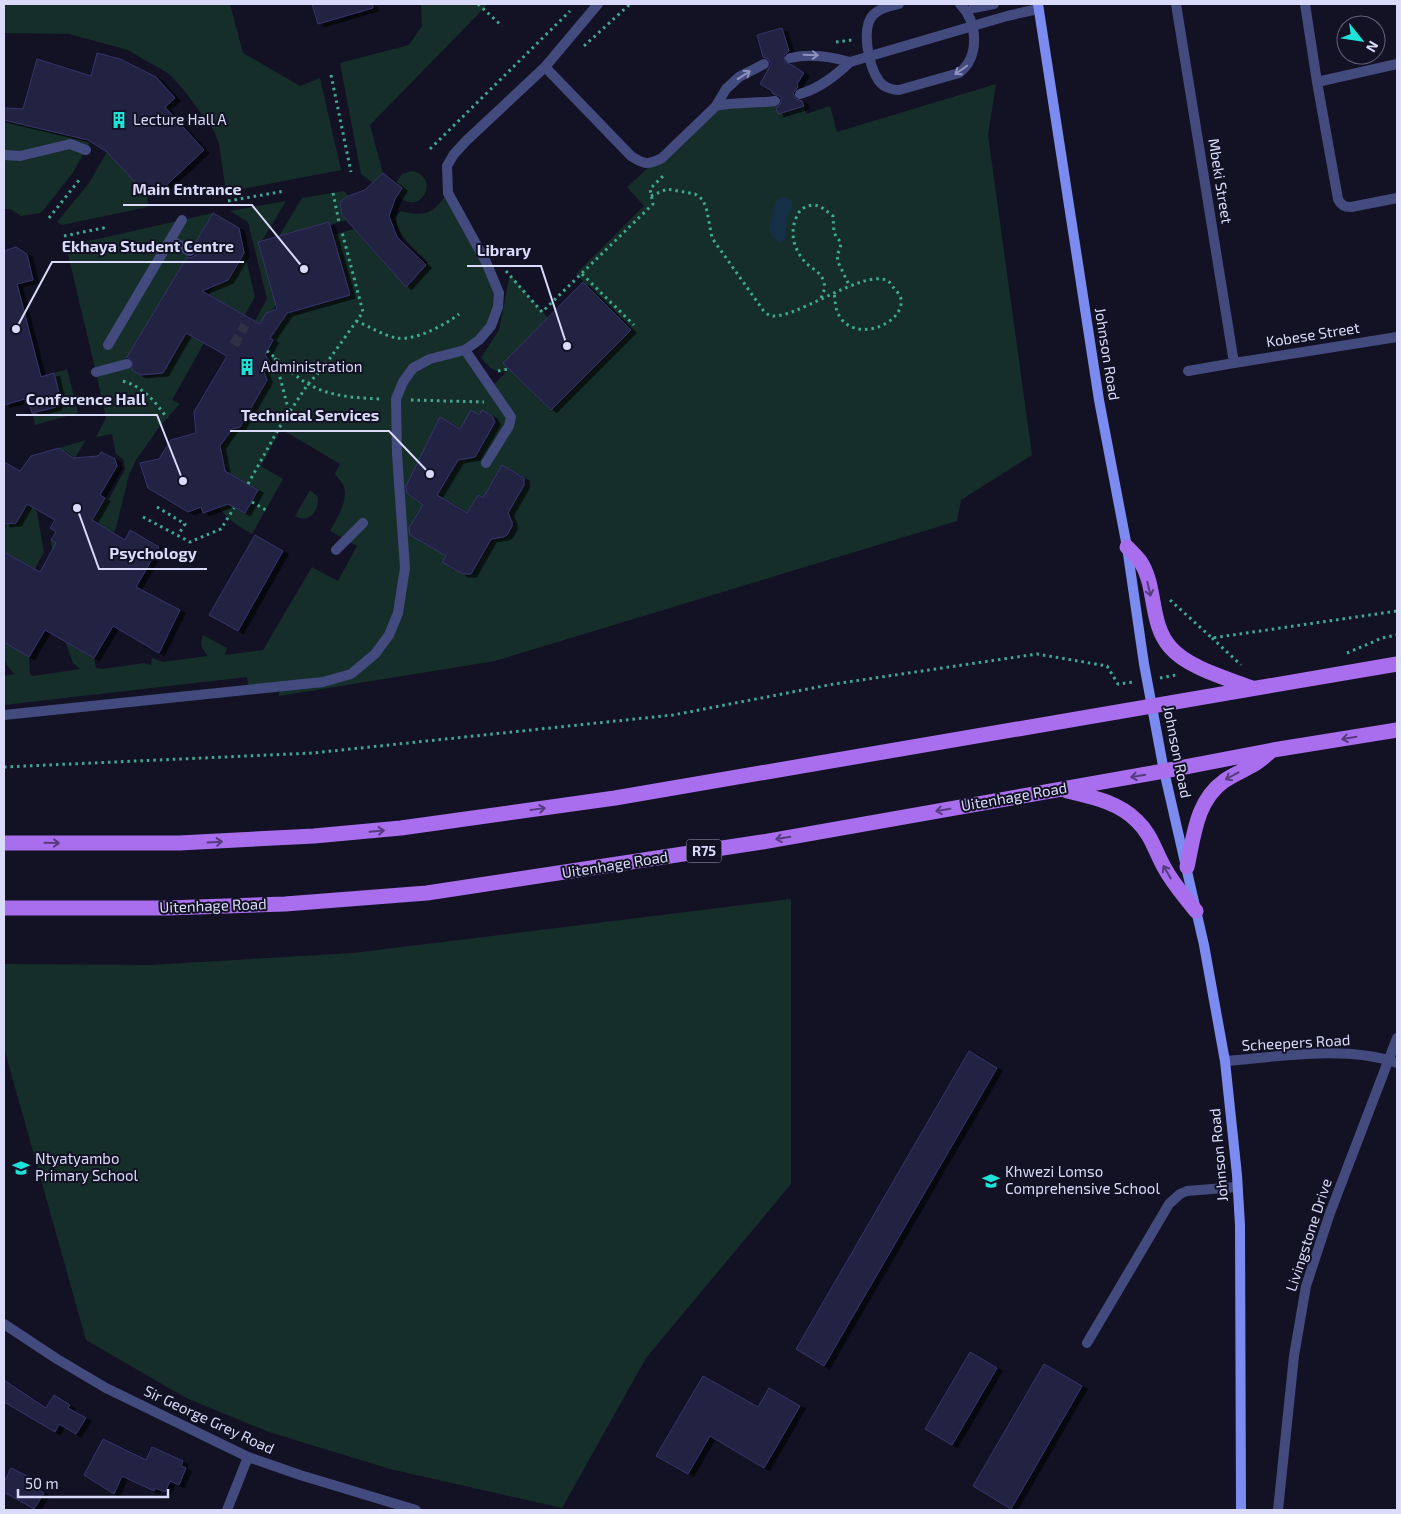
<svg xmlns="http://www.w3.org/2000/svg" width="1401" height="1514" viewBox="0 0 1401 1514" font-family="'Exo 2',sans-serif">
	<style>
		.green { fill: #162e29 }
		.water { fill: #152f46 }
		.building { fill: #222043; stroke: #37356c; filter: url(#shadow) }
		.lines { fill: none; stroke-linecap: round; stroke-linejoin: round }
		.street-tunnel { stroke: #303044; stroke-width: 10; stroke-dasharray: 10 5; stroke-linecap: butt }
		.path { stroke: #3eaa92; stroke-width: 3; stroke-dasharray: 2.5 4; stroke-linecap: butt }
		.lane { stroke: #434a7e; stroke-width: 10 }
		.street { stroke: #434a7e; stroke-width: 10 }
		.secondary { stroke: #7c8bef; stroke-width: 10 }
		.primary { stroke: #a96eed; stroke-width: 15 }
		.oneway { stroke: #8e92bc }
		.oneway2 { stroke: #563b7e }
		.labels { text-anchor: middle; stroke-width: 4; stroke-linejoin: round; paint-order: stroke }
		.shield { fill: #121224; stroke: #9e9fba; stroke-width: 1 }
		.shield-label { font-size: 14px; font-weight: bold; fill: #dadbfa }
		.poi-label { font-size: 15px; fill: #dadbfa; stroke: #121224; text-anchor: start }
		.street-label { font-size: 15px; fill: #dadbfa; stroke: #121224 }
		.leader { fill: none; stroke: #dadbfa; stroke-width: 2 }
		.callout-dot { fill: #dadbfa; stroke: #121224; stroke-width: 2 }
		.callout-label { font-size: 16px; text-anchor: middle; font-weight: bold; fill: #dadbfa; stroke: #121224; stroke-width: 4; stroke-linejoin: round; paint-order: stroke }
	</style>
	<defs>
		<filter id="shadow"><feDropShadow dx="5.5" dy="3" stdDeviation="0" flood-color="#0009"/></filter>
	</defs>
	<rect width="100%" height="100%" fill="#121224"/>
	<path class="green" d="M4,4h226l13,49 57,33 20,-8 21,92 -115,22 -7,-48 -5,-13 -30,-41 -15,-16 -41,-24 -59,-16 -65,-1z
		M421,4h67l-118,121 13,48 -10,10 -12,-9 -21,-111 69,-18 13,-19z
		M996,84l-8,51 44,320 -71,45 -4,21 -462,140 -216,35 1,-9 -31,2 -2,-12 -243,28v-29l11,-2c-12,-10 -11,-18 -11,-32l25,15 1,17 3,2 47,-7 -7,-6 -8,-22 29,17 2,10 6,1 42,-6 7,2 1,-7 11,4 45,-6c-6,-7 -9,-11 -5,-21l24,13 -2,7 38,-5 49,-83 26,14 19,-35 -27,-15c7,-13 18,-29 14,-44 -1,-4 -7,-10 -9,-13l5,-10 -59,-35 -20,37 22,13 -31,55c-20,-12 -31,-18 -40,-40l33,19 13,-22 -33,-20 -4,-23 11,-19 8,-2 27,-47 -3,-8 5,-11 -4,-6 8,-14 -6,-4 20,-24 63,-18 -17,-60 21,-6 52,58 22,-25c-10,-10 -44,-37 -27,-51 10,3 24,5 33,-2 5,-4 9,-11 14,-16l51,100 -8,33 -26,24 27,37 16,-17 -9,2 -8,-4 -10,-10 18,-28 11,-56 38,44 -45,45 48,47 80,-80 -55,-56 68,-68 -17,-19 89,-81 59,-5 3,12 26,-7 2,8 24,-8 7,26z
		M4,123h11l75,19 -18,32 -31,39 -20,3 -11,-7h-6l1,-62h-1z
		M107,152l40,43 1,12 -86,18 -5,-3 32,-39z
		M412,171c30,6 8,48 -14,24l4,-7 -6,-5 6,-9z
		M344,191l4,5 -8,6 2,13 5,5 -17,5 -1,-3 -50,14 23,-38z
		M286,201l-24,40 -4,1 18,63 -19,26 -6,-3 16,-29 -19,-77 -18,-11z
		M213,213l-87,146 2,8 16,10 4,-5 15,1 31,-54 10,24 -32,57 8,4 -20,22 -24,34 -7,15 -13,53 -22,38 -14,1 -28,-16 -1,-11 36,22 5,-42 13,-22 4,1 16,-30 -2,-10 -7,-5 -4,-20 -16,3 10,-19 -10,-46 -30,-126z
		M242,242l13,55 -12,21 -5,-6 -24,-14 -8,2 11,-19 3,2 8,-3 8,-13 -2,-5z
		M67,369l11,44 -43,12 -3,-12 24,-6 4,-10 -6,-24z
		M86,440l-16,26 -4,-13 -7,-5z
		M310,490l8,7c1,14 -9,27 -23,19z
		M29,501l8,11 7,40 -9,17 -17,-9 -14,25v-55l4,-7h8z
		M791,899v285l-145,174 -84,150 -172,-39 -121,-37 -83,-34 -100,-58 -82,-292v-84l145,1 204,-12z"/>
	<path class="water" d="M783,196l7,3 3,5 -6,14 -2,22 -5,3 -6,-5 -4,-6v-8l6,-23z"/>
	<path class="building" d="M312,4h60l1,4 -55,16z
		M782,28l7,23 -5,4 1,7 7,3 12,8 -7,11 1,3 -5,6 3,6 6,2 2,5 -26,8 -2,-6 5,-5v-6l-4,-2 -4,-1 -1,-3 -12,-7 11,-20 -3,-5 -5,-2 -6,-22z
		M97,53l23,6 36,18 19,21 -10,9 39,43 -45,42 -12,3 -40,-43 -19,-12 -84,-20v-12l19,1 14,-50 54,17z
		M383,173l19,15 -7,11 -6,17 8,21 29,28 -20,22 -64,-72 -2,-13 8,-6 17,-6z
		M213,213l26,15 5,25 -16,27 -26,11 58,33 6,-11 11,-4 -19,-67 71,-20 21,73 -63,18 -17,25 3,2 -8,15 4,6 -5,11 3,8 -27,47 -8,2 -12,17 5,25 33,19 -13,23 -17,-9 -25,9 -2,-6 -13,5 -40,-24 -8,-25 19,-4 12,-19 25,-7 -2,-21 33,-56 -41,-23 -23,40 -23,2 -9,-6 2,-7 -6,-5 60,-100 4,1 5,-3 1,-5 -3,-5z
		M16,247l11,7 6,26 -16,4 24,93 13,-4 6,24 -4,10 -24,6 -4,-15 -24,7v-154z
		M583,282l48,48 -80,80 -48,-47z
		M471,410l8,5 3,-5 10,6 3,6 -20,35 -17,3 -21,35 30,18 11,-18 5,3 19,-33 22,13v7l-16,28 4,9v4l-5,9 -4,2 -12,2 -20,35h-8l-21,-12 4,-6 -36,-21 -1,-7 14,-23 -16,-12 -1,-7 34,-69 20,12z
		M59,448l14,10 25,-2 3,-4 14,7 2,7 -17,29 5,3 -13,22 33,20 5,-10 29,17 -23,40 44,23 -21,43 -46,-27 -19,32 -49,-28 -16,27 -25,-15v-90l36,20 16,-29 -5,-3 5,-8 -6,-4 5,-8 -28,-16 -11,19 -12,1v-62l16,9 11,-15z
		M255,535l28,16 -45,80 -29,-16z
		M969,1051l28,17 -173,298 -28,-17z
		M970,1352l27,16 -45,77 -27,-16z
		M1044,1364l38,22 -71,123 -38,-23z
		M703,1376l55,31 11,-19 31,18 -36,62 -54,-32 -22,38 -32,-18z
		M4,1380l42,28 8,-13 16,10 -2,3 18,10 -10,16 -17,-10 -4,8 -51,-30z
		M103,1439l43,21 6,-13 31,14 -2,5 5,2 -7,17 -9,-4 -5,11 -10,-4 -1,3 -32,-15 -8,18 -30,-19z
		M11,1468l18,9 -3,6 18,10 -10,16 -30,-17v-10z"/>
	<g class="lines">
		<path class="street-tunnel" d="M234,345l11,-20"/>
		<path class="path" d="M478,4l24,22
			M836,42l16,-2
			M584,46l46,-42
			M331,75l20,97
			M430,149l140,-138
			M333,193l6,29
			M651,196l16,-7 28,5 8,6 4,11 5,27 51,72c2,2 4,4 6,5 21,9 95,-48 119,-34 2,1 3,4 5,6 3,3 7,8 8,12 4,26 -51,47 -64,12 -2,-6 -2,-13 -3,-19
			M228,201l57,-10
			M49,218l31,-39
			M64,236l44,-9
			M506,271l36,41 111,-108 -3,-15 15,-15
			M582,274l52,51
			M821,298c3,-6 5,-11 2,-18 -2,-7 -10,-11 -16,-16 -12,-12 -18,-29 -11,-46 3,-8 8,-12 17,-13 8,0 13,6 20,11l1,17 7,10 -1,6 -3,6 1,7 12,25
			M356,321c13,5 28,15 41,17 18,3 48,-13 62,-24
			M267,351c13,10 29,27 43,34 22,12 47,13 72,14
			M275,358l14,54
			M498,371l11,-2
			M123,381c20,6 32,20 44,37
			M411,400l73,2
			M248,484l31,-56 29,-44 15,-16 40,-56 -21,-80
			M252,502l14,8
			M157,507l28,17 -7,11
			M143,517l47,25 31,-13 13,-21
			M1170,600l42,38 185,-27
			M1212,638l29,27
			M1347,653l35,-15 15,-3
			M1160,678l16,-3
			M4,767l309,-14 360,-38 161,-31 203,-30 70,12 11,18 16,-2"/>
		<path class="lane" d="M899,4c-8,2 -19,4 -25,10 -14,13 -5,53 5,67 4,6 13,9 20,9l60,-17c21,-16 19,-51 1,-69
			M1305,4l12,78 21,117c3,6 6,8 13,8l46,-9
			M790,58c21,-5 40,-2 60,4
			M545,67l86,89c13,8 16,10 31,2l54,-52 10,-17 13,-12 25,-13
			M1317,82l80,-18
			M800,94c20,-6 35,-18 50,-32l157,-46 31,-7
			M716,106c19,-5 39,-2 59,-5
			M465,350l46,67 -2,9 -23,37
			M1188,371l46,-8
			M336,550l27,-27
			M4,715l319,-33 28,-8 24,-20 14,-19 9,-22 7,-45 -8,-114 -1,-55 7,-17 10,-14 17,-9 35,-9 14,-10 12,-14 7,-19 1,-14 -13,-31 -38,-69 -1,-27 7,-12 12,-13 79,-74 53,-63
			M1087,1343l82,-139 11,-10 7,-3 50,-4"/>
		<path class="street" d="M1176,4l58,359 163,-26
			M973,8l21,-4
			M5,155l15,1 50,-12 16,6
			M170,240l20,11
			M108,345l74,-125
			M96,372l31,-8
			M1225,1061c53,-4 121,-16 172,2
			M4,1324l53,35 49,29 142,69 52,18 116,35
			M227,1510l21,-53
			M1278,1510l16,-154 12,-70 24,-73 67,-175"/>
		<path class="secondary" d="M1038,4l61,396 28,147 17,117 20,107 40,174 21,116 12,114 3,50 1,285"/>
		<path class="primary" d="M1127,547c4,4 9,9 13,14 17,25 9,62 30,86 18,21 56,31 82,41
			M1067,791c25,6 51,11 70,30 14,13 18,30 27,46 9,17 21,30 32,44
			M4,843h175l135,-7 87,-8 214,-30 782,-134
			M1187,867c7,-31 9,-66 37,-86 8,-6 19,-10 27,-15 7,-3 13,-9 19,-14
			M4,908h163l118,-4 142,-11 335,-51 402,-71 109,-21 124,-20"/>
	</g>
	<defs><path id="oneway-shaft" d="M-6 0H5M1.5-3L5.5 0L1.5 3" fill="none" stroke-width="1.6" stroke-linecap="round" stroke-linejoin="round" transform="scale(1.25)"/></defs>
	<g class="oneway">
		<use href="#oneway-shaft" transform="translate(811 55) rotate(2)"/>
		<use href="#oneway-shaft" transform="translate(961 70) rotate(145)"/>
		<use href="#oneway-shaft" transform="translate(744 75) rotate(-33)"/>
	</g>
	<g class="oneway2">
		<use href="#oneway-shaft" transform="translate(1149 589) rotate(77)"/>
		<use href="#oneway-shaft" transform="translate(1349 738) rotate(171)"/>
		<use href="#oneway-shaft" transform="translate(1138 776) rotate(170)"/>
		<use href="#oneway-shaft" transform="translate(1232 776) rotate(152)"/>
		<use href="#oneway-shaft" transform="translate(538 809) rotate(-8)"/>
		<use href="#oneway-shaft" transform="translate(943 810) rotate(170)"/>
		<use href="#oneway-shaft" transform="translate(377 831) rotate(-5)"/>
		<use href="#oneway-shaft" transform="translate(783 838) rotate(170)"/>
		<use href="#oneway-shaft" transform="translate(215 842) rotate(-3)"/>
		<use href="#oneway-shaft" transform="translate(52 843) rotate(1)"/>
		<use href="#oneway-shaft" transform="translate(1167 872) rotate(-120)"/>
	</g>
	<defs>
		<g id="building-bare" transform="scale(1.35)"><path d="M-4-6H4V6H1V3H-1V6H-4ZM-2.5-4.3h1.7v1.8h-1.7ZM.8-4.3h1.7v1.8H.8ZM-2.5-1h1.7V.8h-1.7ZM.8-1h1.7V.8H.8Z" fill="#1de4d8" stroke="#121224" stroke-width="2.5" paint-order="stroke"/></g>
		<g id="school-bare" transform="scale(1.35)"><path d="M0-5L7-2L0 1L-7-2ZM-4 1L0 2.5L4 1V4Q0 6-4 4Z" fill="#1de4d8" stroke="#121224" stroke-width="2.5" paint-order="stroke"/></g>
	</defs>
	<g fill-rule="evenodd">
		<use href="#building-bare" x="119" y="120"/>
		<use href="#building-bare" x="247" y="367"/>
		<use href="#school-bare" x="21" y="1168"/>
		<use href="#school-bare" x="991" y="1181"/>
	</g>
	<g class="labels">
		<rect class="shield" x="686.5" y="839.5" width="35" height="23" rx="4"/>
		<g class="shield-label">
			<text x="704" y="856">R75</text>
		</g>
		<g class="poi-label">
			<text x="133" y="125">Lecture Hall A</text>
			<text x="261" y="372">Administration</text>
			<text x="35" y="1164">Ntyatyambo<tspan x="35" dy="17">Primary School</tspan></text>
			<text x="1005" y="1177">Khwezi Lomso<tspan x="1005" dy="17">Comprehensive School</tspan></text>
		</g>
		<g class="street-label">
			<text transform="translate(1220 181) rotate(81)" y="5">Mbeki Street</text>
			<text transform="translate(1313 335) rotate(-9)" y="5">Kobese Street</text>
			<text transform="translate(1107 354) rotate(81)" y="5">Johnson Road</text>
			<text transform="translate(1177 752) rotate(79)" y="5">Johnson Road</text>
			<text transform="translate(1014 797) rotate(-10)" y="5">Uitenhage Road</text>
			<text transform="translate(615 865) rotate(-9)" y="5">Uitenhage Road</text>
			<text transform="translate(213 906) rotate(-2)" y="5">Uitenhage Road</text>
			<text transform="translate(1296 1043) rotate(-3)" y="5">Scheepers Road</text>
			<text transform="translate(1219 1155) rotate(-95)" y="5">Johnson Road</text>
			<text transform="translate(1309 1235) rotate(-72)" y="5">Livingstone Drive</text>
			<text transform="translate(209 1420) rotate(25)" y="5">Sir George Grey Road</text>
		</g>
	</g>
	<path class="leader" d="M304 269L252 205H123M16 329L52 262H244M567 346L541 266H467M183 481L157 415H16M430 474L389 431H230M77 508L99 569H207"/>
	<g class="callout-dot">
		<circle cx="304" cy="269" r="5"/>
		<circle cx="16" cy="329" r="5"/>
		<circle cx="567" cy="346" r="5"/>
		<circle cx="183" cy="481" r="5"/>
		<circle cx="430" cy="474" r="5"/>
		<circle cx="77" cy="508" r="5"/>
	</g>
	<g class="callout-label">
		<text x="187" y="195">Main Entrance</text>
		<text x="148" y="252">Ekhaya Student Centre</text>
		<text x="504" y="256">Library</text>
		<text x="86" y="405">Conference Hall</text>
		<text x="310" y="421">Technical Services</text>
		<text x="153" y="559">Psychology</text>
	</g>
	<rect width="1401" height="1514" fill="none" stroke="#dadbfa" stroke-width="10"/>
	<g transform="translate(1361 40) rotate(120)"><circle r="24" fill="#121224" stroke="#62627a"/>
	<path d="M0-4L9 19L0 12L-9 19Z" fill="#1de4d8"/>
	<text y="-8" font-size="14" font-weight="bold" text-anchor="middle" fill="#dadbfa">N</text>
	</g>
	<path d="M18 1489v8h150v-8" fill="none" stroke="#dadbfa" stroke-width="2.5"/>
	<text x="25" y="1489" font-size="15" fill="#dadbfa" stroke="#121224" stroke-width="4" paint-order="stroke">50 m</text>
</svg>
